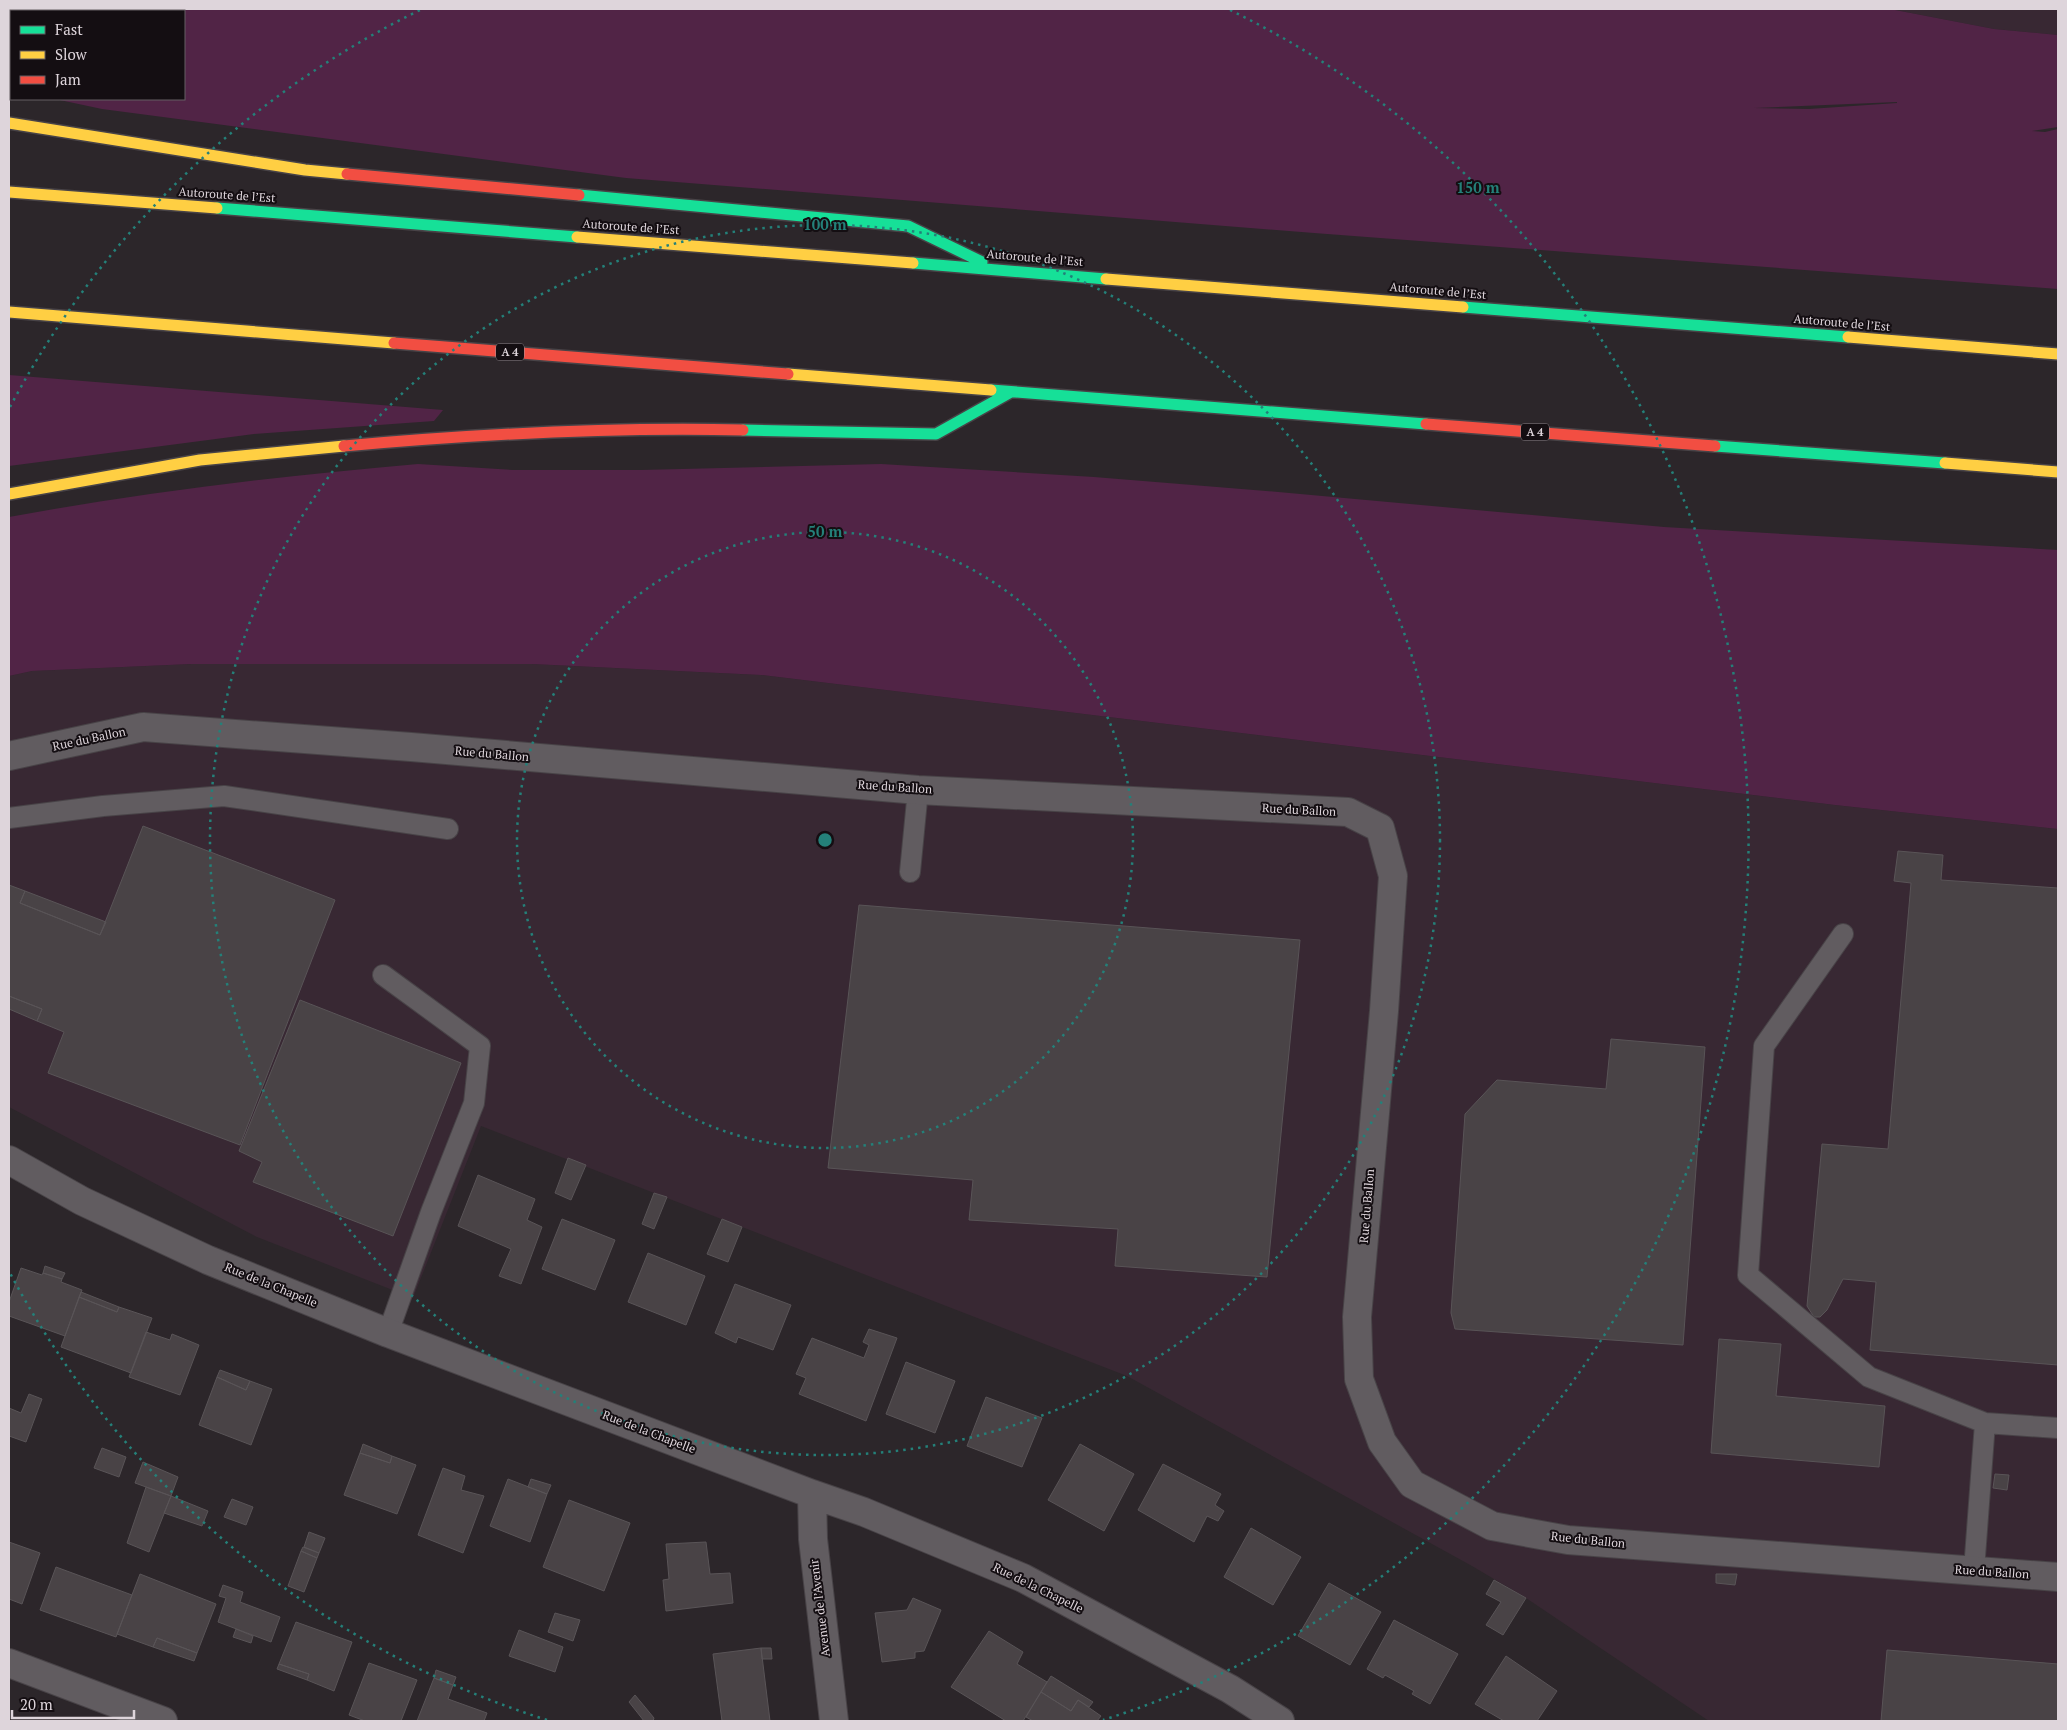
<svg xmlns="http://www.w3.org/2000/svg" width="2067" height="1730" viewBox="0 0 2067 1730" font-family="'PT Serif',serif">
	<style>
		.built { fill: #382833 }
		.green { fill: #512446; fill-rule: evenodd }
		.building { fill: #494346; stroke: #595457 }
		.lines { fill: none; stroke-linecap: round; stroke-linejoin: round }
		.lane-casing { stroke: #484347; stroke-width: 22 }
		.street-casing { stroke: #484347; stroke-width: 30 }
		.fast-casing { stroke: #484347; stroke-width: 14 }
		.slow-casing { stroke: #484347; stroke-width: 14 }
		.jam-casing { stroke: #484347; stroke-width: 14 }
		.lane { stroke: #615c60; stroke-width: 20 }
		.street { stroke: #615c60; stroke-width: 28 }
		.fast { stroke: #16e098; stroke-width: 11 }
		.slow { stroke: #ffcf43; stroke-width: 11 }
		.jam { stroke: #f24e42; stroke-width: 11 }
		.ring { fill: none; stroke: #248079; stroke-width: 2.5; stroke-dasharray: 2.5 5 }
		.labels { text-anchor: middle; stroke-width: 4; stroke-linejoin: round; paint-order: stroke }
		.shield { fill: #140e12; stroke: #a1999f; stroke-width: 1 }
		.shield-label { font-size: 11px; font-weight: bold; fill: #ded5db }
		.street-label { font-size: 12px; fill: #ded5db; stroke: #140e12 }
		.centre { fill: #248079; stroke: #140e12; stroke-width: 2.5 }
		.ring-label { font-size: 15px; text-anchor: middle; font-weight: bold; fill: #248079; stroke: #140e12; stroke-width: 4; stroke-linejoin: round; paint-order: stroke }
	</style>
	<rect width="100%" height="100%" fill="#2c262a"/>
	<path class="built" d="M1890,9h168v26l-64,-6z
		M191,664h341l229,11 1074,130 223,24v892h-349l-183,-123 -54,-32 -345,-190 -646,-250 -68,172 -156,-61 -248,-130v-431l23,-5z"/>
	<path class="green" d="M9,9h1881l104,20 64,6v92l-26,4 13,1 13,-3v160l-744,-56 -688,-55 -524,-69 -47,-10h129v-88h-173v79l-2,-1zM1897,103l-88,6 -55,-1 143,-6z
		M9,375l434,35 -9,11 -180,13 -245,32z
		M418,464l95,6h128l240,-6 213,13 172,14 398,36 394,23v279l-223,-24 -1074,-130 -229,-11h-341l-159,7 -23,5v-159c135,-25 272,-41 409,-53z"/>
	<path class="building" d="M143,826l192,74 -95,245 -192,-72 16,-41 -27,-11 5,-12 -33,-13v-111l16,6 -5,12 80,32z
		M1898,851l45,4 -2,25 117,8v477l-188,-15 6,-68 -33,-3 -16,31 -7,7h-6l-7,-11 15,-162 66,5 23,-266 -17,-2z
		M25,891l81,31 -6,13 -80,-32z
		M859,905l441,35 -33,337 -152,-11 3,-37 -149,-9 4,-40 -145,-12z
		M9,996l33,13 -5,12 -28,-12z
		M300,1000l161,63 -68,173 -140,-54 9,-20 -23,-11z
		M1611,1039l94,8 -22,298 -228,-16 -4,-16 14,-199 32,-34 109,9z
		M568,1158l18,7 -15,35 -16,-7z
		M478,1175l57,24 -8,21 15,7 -21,57 -22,-8 12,-27 -53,-23z
		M654,1193l13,4 -13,32 -12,-5z
		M562,1219l53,21 -20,50 -53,-21z
		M722,1219l20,8 -14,35 -21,-8z
		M648,1253l57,23 -19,49 -58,-23z
		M45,1266l20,7 -3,6 -19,-6z
		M21,1268l21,7 1,-2 19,6 -1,3 21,8 -17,46 -56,-20v-14z
		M735,1284l56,21 -18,45 -35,-13 -2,6 -21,-10z
		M81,1292l38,15 -2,5 -38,-15z
		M79,1297l38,15 2,-5 33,11 -21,55 -70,-26z
		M869,1329l28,9 -31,83 -67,-27 7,-16 -10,-4 16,-36 52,20 5,-13 -6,-3z
		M146,1332l24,8 2,-6 27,11 -19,50 -51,-18z
		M1719,1339l62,5 -5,52 109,10 -6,61 -168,-14z
		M906,1362l49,19 -20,52 -49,-19z
		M220,1370l30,11 -4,9 -29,-13z
		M217,1377l29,13 4,-9 22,8 -21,56 -52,-20z
		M29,1394l13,5 -16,43 -17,-6v-28l12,5z
		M986,1397l56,21 -20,49 -55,-21z
		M363,1444l29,12 -2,7 -30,-10z
		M1080,1444l54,30 -30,57 -56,-31z
		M102,1448l24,9 -7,20 -25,-9z
		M360,1453l30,10 2,-7 24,9 -19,49 -53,-19z
		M143,1462l35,15 -7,19 -36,-13z
		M1163,1464l58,30 -6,11 9,6 -6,10 -11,-5 -13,26 -56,-32z
		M443,1468l22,8 -4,14 23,6 -21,57 -45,-18z
		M1995,1474l14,1 -2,15 -14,-2z
		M508,1479l39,15 -17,48 -40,-16z
		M531,1479l20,6 -4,9 -19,-7z
		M146,1487l25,9 -22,56 -22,-9z
		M171,1496l37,15 -6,15 -38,-13z
		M232,1499l21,8 -7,18 -22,-8z
		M569,1500l61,23 -26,68 -61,-24z
		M1251,1528l50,29 -28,48 -49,-28z
		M309,1532l16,6 -6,15 -15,-6z
		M9,1542l31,11 -18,51 -13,-5z
		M706,1542l4,32 20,-1 3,30 -67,8 -3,-31 6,-1 -3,-35z
		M303,1547l16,6 -2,5 -16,-7z
		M301,1551l16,7 -13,34 -16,-6z
		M56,1567l76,28 -16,42 -76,-27z
		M140,1574l76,30 -19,49 -40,-15 -4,9 -36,-13z
		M1716,1574h21l-2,11 -19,-2z
		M1494,1580l32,18 -23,37 -17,-10 15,-23 -15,-8z
		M1329,1583l52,29 -31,53 -52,-29z
		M223,1585l20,7 -3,10 40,15 -9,25 -53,-20 8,-24 -7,-2z
		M913,1598l28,12 -17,41 -9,1v6l-33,4 -7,-49 32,-3z
		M555,1613l25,7 -7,21 -25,-9z
		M1394,1620l64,34 -28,50 -18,-10 2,-3 -29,-16 -2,3 -16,-9z
		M296,1622l56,20 -18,49 -27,-11 2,-6 -30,-10z
		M236,1629l17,7 -2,7 -18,-6z
		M519,1630l44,17 -8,25 -46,-16z
		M989,1631l34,21 -6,12 30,18 -24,39h-17l-55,-34z
		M157,1638l40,15 -3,8 -41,-14z
		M761,1648h10l1,11h-10z
		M761,1648l9,73h-48l-9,-67z
		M1887,1650l171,14v57h-177z
		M1506,1656l51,35 -20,30h-33l-29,-17z
		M369,1663l48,17 -16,41h-36l-16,-6z
		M279,1664l30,10 -2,6 -30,-11z
		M436,1670l20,7 -3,8 -19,-7z
		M1051,1676l42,26 -4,5 -11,-7 -7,11 -30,-19z
		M434,1678l19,7 -5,14 39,14 -3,8h-67z
		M1041,1692l30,19 7,-11 23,16 -4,5h-64l-7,-4z
		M635,1695l19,23 -1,3h-9l-15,-19z"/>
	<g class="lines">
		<g class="lane-casing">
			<path id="lane" d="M9,818l94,-12 121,-10 224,33
				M910,872l8,-82
				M1843,934l-79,112 -16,229 121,102 116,46 73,5
				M383,975l97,71 -6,57 -43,109 -43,121
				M1974,1570l11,-147"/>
		</g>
		<g class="street-casing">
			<path id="street" d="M9,756l134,-29 268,20 507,43 430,22 32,16 13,48 -9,135 -27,306 2,62 23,63 30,42 80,42 76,14 490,37
				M9,1160l73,41 126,59 180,73 424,161 52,18 159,66 207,111 50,32
				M812,1494l1,45 21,182
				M9,1663l154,58"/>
		</g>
		<g class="fast-casing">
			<path id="fast" d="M579,195l329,31 74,36
				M217,208l360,29
				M913,263l193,16
				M1463,307l385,30
				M991,390l435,34
				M743,430l193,4 75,-42
				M1715,446l230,17"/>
		</g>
		<g class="slow-casing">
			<path id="slow" d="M9,123l296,47 42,4
				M9,192l208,16
				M577,237l336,26
				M1106,279l357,28
				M9,312l385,31
				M1848,337l210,17
				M788,374l203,16
				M1945,463l113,9
				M9,494l191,-34 144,-14"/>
		</g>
		<g class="jam-casing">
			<path id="jam" d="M347,174l232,21
				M394,343l394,31
				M1426,424l289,22
				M344,446c133,-12 266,-19 399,-16"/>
		</g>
		<use href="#lane" class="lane"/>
		<use href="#street" class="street"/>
		<use href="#fast" class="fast"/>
		<use href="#slow" class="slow"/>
		<use href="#jam" class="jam"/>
	</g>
	<g class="ring">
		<circle cx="825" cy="840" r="308"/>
		<circle cx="825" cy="840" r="615"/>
		<path d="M547 1720A923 923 0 0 1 10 1273M10 407A923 923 0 0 1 420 10M1230 10A923 923 0 0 1 1103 1720"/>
	</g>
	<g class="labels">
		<g class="shield">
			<rect x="496" y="343.5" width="28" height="17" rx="4"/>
			<rect x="1521" y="423.5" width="28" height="17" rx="4"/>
		</g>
		<g class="shield-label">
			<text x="510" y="356">A 4</text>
			<text x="1535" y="436">A 4</text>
		</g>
		<g class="street-label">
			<text transform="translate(227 195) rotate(4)" y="4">Autoroute de l’Est</text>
			<text transform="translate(631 227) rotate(4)" y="4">Autoroute de l’Est</text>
			<text transform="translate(1035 258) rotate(5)" y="4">Autoroute de l’Est</text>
			<text transform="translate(1438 291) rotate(5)" y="4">Autoroute de l’Est</text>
			<text transform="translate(1842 323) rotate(5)" y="4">Autoroute de l’Est</text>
			<text transform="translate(89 739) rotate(-12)" y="4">Rue du Ballon</text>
			<text transform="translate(492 754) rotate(5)" y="4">Rue du Ballon</text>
			<text transform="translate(895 787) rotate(4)" y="4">Rue du Ballon</text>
			<text transform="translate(1299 810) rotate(3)" y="4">Rue du Ballon</text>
			<text transform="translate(1367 1206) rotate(-85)" y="4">Rue du Ballon</text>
			<text transform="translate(271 1285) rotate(22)" y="4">Rue de la Chapelle</text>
			<text transform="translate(649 1432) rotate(21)" y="4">Rue de la Chapelle</text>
			<text transform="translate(1588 1540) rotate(6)" y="4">Rue du Ballon</text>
			<text transform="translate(1992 1572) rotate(4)" y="4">Rue du Ballon</text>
			<text transform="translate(1038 1588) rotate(26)" y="4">Rue de la Chapelle</text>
			<text transform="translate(820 1608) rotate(-97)" y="4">Avenue de l’Avenir</text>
		</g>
	</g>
	<circle cx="825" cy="840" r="8" class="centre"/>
	<g class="ring-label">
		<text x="1478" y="193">150 m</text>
		<text x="825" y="230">100 m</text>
		<text x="825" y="537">50 m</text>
	</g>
	<rect width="2067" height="1730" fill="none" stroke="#ded5db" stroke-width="20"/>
	<rect x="10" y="10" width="175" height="90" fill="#140e12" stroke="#655e62"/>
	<rect x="20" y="26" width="25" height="8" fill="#16e098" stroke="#655e62"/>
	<text x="55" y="35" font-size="15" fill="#ded5db">Fast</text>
	<rect x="20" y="51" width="25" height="8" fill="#ffcf43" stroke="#655e62"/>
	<text x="55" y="60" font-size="15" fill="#ded5db">Slow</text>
	<rect x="20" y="76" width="25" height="8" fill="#f24e42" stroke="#655e62"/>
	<text x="55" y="85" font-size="15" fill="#ded5db">Jam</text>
	<path d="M12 1710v8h122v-8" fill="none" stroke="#ded5db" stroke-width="2.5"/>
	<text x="20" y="1710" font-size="15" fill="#ded5db" stroke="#140e12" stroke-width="4" paint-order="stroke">20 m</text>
</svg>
